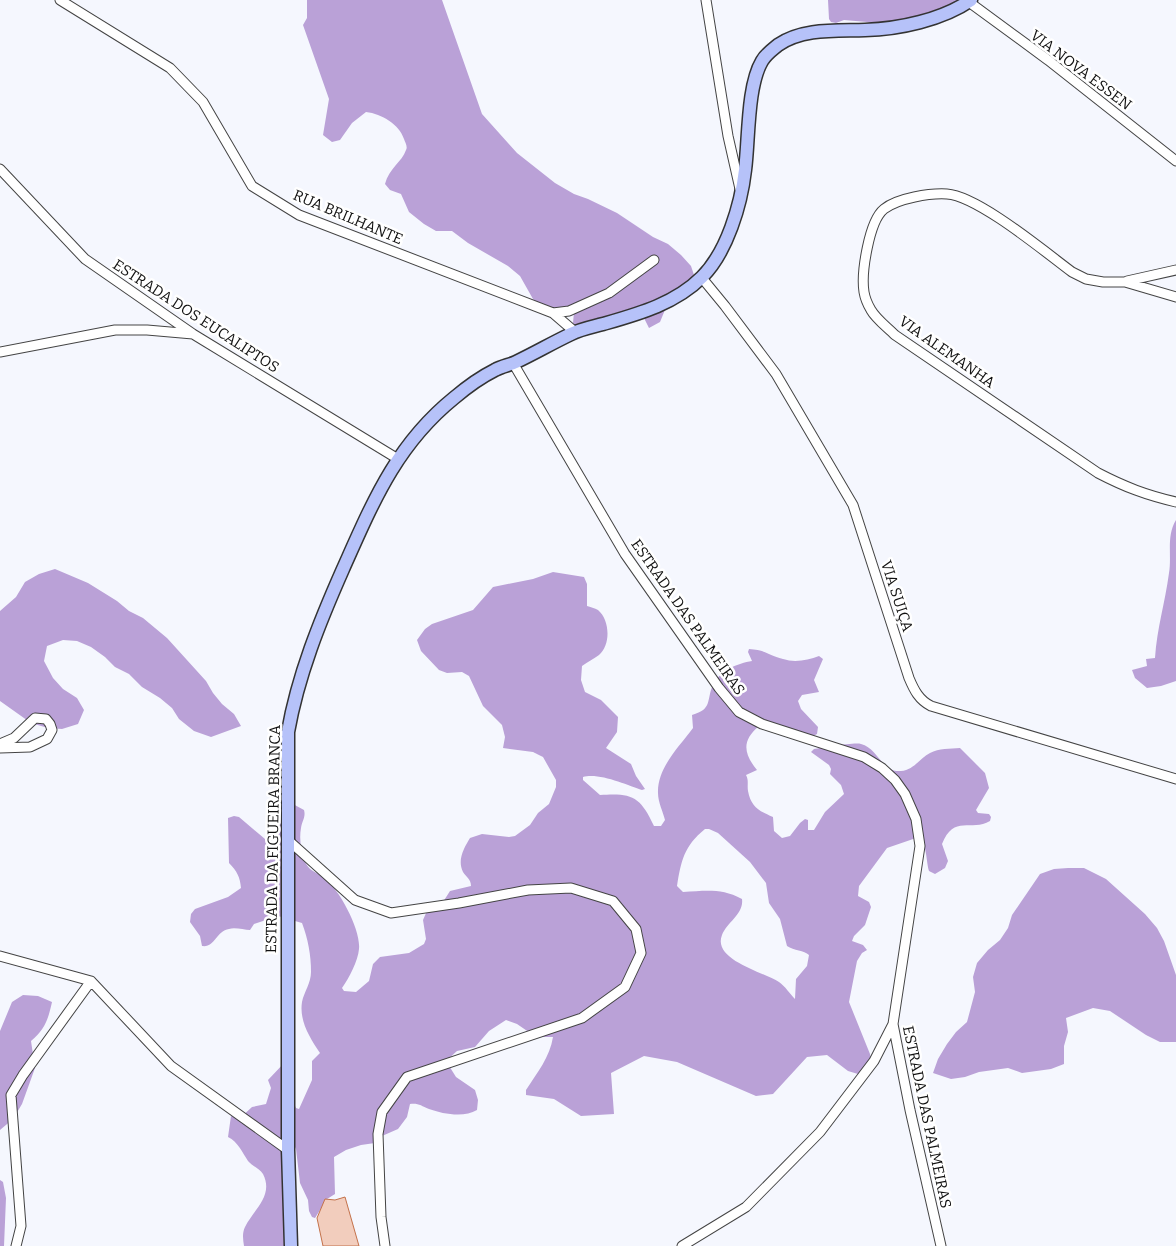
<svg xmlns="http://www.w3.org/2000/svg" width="1176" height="1246" viewBox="0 0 1176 1246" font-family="Bitter,serif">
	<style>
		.forest { fill: #baa1d7; fill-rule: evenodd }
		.water { fill: #f2cdbd; stroke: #c3714a }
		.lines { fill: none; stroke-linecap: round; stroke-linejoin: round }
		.street-casing { stroke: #444; stroke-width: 11 }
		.secondary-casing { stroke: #333; stroke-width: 15 }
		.street { stroke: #fff; stroke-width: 9 }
		.secondary { stroke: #b6c2f9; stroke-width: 12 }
		.labels { text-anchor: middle; stroke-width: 5; stroke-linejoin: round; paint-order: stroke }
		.street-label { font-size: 15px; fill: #111; stroke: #fff }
	</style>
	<rect width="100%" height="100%" fill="#f5f7fe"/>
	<path class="forest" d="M307,0h135l40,114 35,39 38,30 19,11 14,5 29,14 36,24 15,7 13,11 10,11 4,12 -28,27 -7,17 -11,6 -5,-10 -68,8 -3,-3 1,-11 -23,-2 -12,-5 -6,-6 -13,-23 -12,-10 -40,-23 -16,-12h-16l-12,-7 -15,-12 -8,-18 -11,-4 -5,-6c4,-16 17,-22 21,-34 2,-3 -1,-8 -2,-11 -5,-15 -22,-25 -38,-27l-14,11 -12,17 -8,2 -9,-7 6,-36 -26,-74 4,-7z
		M828,0h144l-27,14 -55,10 -46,-4 -8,3 -5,-1 -2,-3z
		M1176,520v161l-15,5 -14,2 -12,-10 -3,-8 15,-4 -1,-7 9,-1c2,-30 10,-55 14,-85 3,-17 -3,-37 7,-53z
		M55,569l33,14 29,18 12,10 14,7 24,20 39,43 7,12 9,11 12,10 7,12 -30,11 -17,-6 -15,-12 -7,-11 -12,-10 -18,-11 -13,-13 -14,-7 -10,-10 -14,-10 -14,-6 -14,-1 -16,6 -3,15 9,17 10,11 14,9 7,12 -6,14 -16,5 -14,-1 -17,-5 -31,-22v-90l16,-14 9,-15 14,-8z
		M553,572l31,5 3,7v22c3,1 8,2 11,4 12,10 13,35 1,45 -5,4 -12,7 -17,11l-1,14 4,12 16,8 17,17 -1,15 -11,16 25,16 5,12 9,13 -3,1c-14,-5 -44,-18 -59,-13v3l17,15c32,-2 40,1 54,31h7l4,-6c-2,-8 -7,-18 -7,-27 -1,-25 21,-46 35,-65l-1,-13c21,-6 14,-15 21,-30 6,-14 25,-22 39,-24l-4,-9 1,-3c17,1 19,6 34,10 12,4 25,1 36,-3l4,3 -9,21 5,12 -17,3 -4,6 3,8 17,18 -1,7 -6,3 -52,-11c-18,15 -15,28 -2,44l-11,5c3,6 1,9 2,16 3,16 11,20 25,26l1,14 8,7 8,-2 10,-13 5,-4 3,1v10h6l11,-18 19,-18 -3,-9 -11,-11 1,-5 -2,-4 -18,-13 3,-3c9,-1 40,-7 47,-5 17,4 21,29 40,27 13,-1 19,-13 29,-18 9,-5 20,-4 30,-5l25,25 4,15 -13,22 2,3 11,1 2,3 -1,4c-19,11 -36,-7 -48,23l6,17 -3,7 -10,6 -6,-3c-3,-10 -2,-27 -10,-34l-32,11 -28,38 -1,10 11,6 2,5 -6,18 -11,11 -2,5 11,4 4,5 -5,3 -5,8 -8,41 21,52 1,8 -6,9 -7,3 -10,-3 -21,-16 -20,2 -34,37 -17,2 -79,-34 -33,-6 -33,17 3,41 -33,2 -27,-17 -28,-4v-5c11,-17 24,-33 27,-53h-17l-19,-13 -11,-4 -17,11 -14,16 -18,4 -11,10 10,16 19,13 3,10 -1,10c-13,8 -34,4 -48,-1 -8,-3 -10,-6 -19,-5l-3,13 -9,12 -16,7 -7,7 -14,2 -15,5 -12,7 1,37 -8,5 -12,19 -3,-1 -3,-6 -1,-11 -8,-17 -4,-34 -2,-4 -4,101h-46c-1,-6 -2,-13 1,-19 9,-18 29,-31 18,-53 -4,-6 -11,-8 -15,-13 -6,-9 -10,-19 -20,-24l3,-21 8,3 13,-12 14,-3 5,-16 -3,-8 18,-19 8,43 2,4 3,1 13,-29v-19l8,-8c-10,-15 -21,-32 -18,-51 2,-10 9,-19 9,-30 0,-17 -3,-33 -9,-49l-7,-2 -2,-4 -1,3 -14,-4 -24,8 -4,6c-6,0 -15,-3 -21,-1 -13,2 -14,19 -27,17l-2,-10 -10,-14 1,-8 4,-5 33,-12 13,-9c-1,-11 -4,-17 -12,-25l-1,-45 6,-2 5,1 26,22 5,1 6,-6 10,-30 5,-1 13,7c2,7 -2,11 -3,18 -2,11 0,24 4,34 5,10 12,10 20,16 15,13 36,52 34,71 -1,12 -10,29 -17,39l2,3 12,1 13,-11 4,-17 7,-7 29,-4 15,-9 2,-5 -3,-19 7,-16 13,-2 7,-11 21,-5c0,-7 -5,-9 -8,-14 -6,-12 1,-24 7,-34l12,-4 27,3 6,-1 15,-11 8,-12 11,-9 7,-17v-7l-13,-23 -10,-5 -30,-4 2,-11 -3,-12 -19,-19 -14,-30 -7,-4 -15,1 -8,-3 -18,-19 -4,-11 8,-11 7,-5 41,-14 20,-23 40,-8zM705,829h4l9,4 32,29 16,21 3,20 11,16 7,27c7,5 17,4 22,9l-2,11 -11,13 -1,20c-5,-5 -10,-13 -16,-17 -15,-10 -67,-22 -57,-47 5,-13 22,-21 20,-36 -21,-11 -36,-8 -59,-7l-6,-6c4,-25 7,-40 28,-57z
		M1068,868h16l22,11 39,35 12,14 7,13 12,34v67h-16l-14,-7 -36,-24 -17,-3 -27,10 2,14 -4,14v18l-13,5 -29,4 -14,-5 -29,4 -14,5 -14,2 -18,-6 5,-14 9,-15 9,-12 11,-10 8,-30 -2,-15 4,-14 11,-13 12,-10 8,-12 4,-13 28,-41 14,-5z
		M23,995l15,1 14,6c-4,18 -7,27 -21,39l4,27 -13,36 -9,15 -13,11v-99l12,-29z
		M0,1180l3,2 3,16 -2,48h-4z"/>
	<path class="water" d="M345,1197l14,49h-36l-6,-28 8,-19 10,1z"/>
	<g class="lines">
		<g class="street-casing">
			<path id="street" d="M60,0l110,68 33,34 49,84 47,29 254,98 22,19
				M706,0l22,136 12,53
				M969,2l79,58 128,101
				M0,169l85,90 108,75 205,125
				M702,278l23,28 51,68 77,131 56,173c5,12 10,22 22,28l245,73
				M1127,281l49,-11
				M1176,297l-51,-15h-22l-17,-3 -14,-7c-27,-20 -94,-76 -125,-78 -17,-1 -49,4 -63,15 -15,12 -23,64 -20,83 1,6 4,13 7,18 5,9 16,17 24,25l203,138c27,14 48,22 78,29
				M553,313l16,-2 40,-18 45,-33
				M0,352l115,-22h32l46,4
				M513,363l112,191 94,134 20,24 23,12 102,33 18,11 13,12 10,14 11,25 4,27 -27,178 17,86 31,136
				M0,744l14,-6 21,-20 11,1 4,5 2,6 -5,9 -17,8 -30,1
				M288,840l67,60 36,13 68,-10 69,-13 43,-2 42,13 23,28 5,24 -16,34 -43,31 -175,59 -25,35 -4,22 3,83 4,29
				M0,956l91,25 80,85 117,84
				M16,1246l5,-20 -10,-131 12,-20 68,-94
				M682,1246l64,-39 74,-75 54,-71 19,-37"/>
		</g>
		<g class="secondary-casing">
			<path id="secondary" d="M291,1246l-3,-96v-418c10,-57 32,-111 55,-163 30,-67 53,-124 111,-171 13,-11 27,-21 41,-28 7,-4 15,-5 21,-8 19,-9 36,-19 55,-28 10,-5 21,-7 32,-10 35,-10 72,-20 99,-47 25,-25 39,-72 43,-107 4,-30 2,-84 17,-109 4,-7 10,-11 16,-16 25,-17 58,-14 87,-15 34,-1 77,-10 106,-30"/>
		</g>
		<use href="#street" class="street"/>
		<use href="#secondary" class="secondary"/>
	</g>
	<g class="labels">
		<g class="street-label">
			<text transform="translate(1081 70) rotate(37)" y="5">VIA NOVA ESSEN</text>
			<text transform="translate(348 217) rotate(23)" y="5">RUA BRILHANTE</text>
			<text transform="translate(196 316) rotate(33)" y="5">ESTRADA DOS EUCALIPTOS</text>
			<text transform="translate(947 352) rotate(35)" y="5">VIA ALEMANHA</text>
			<text transform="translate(897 596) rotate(72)" y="5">VIA SUIÇA</text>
			<text transform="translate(688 617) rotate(55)" y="5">ESTRADA DAS PALMEIRAS</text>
			<text transform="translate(273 839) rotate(-89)" y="5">ESTRADA DA FIGUEIRA BRANCA</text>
			<text transform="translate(927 1117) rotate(78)" y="5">ESTRADA DAS PALMEIRAS</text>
		</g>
	</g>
</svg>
